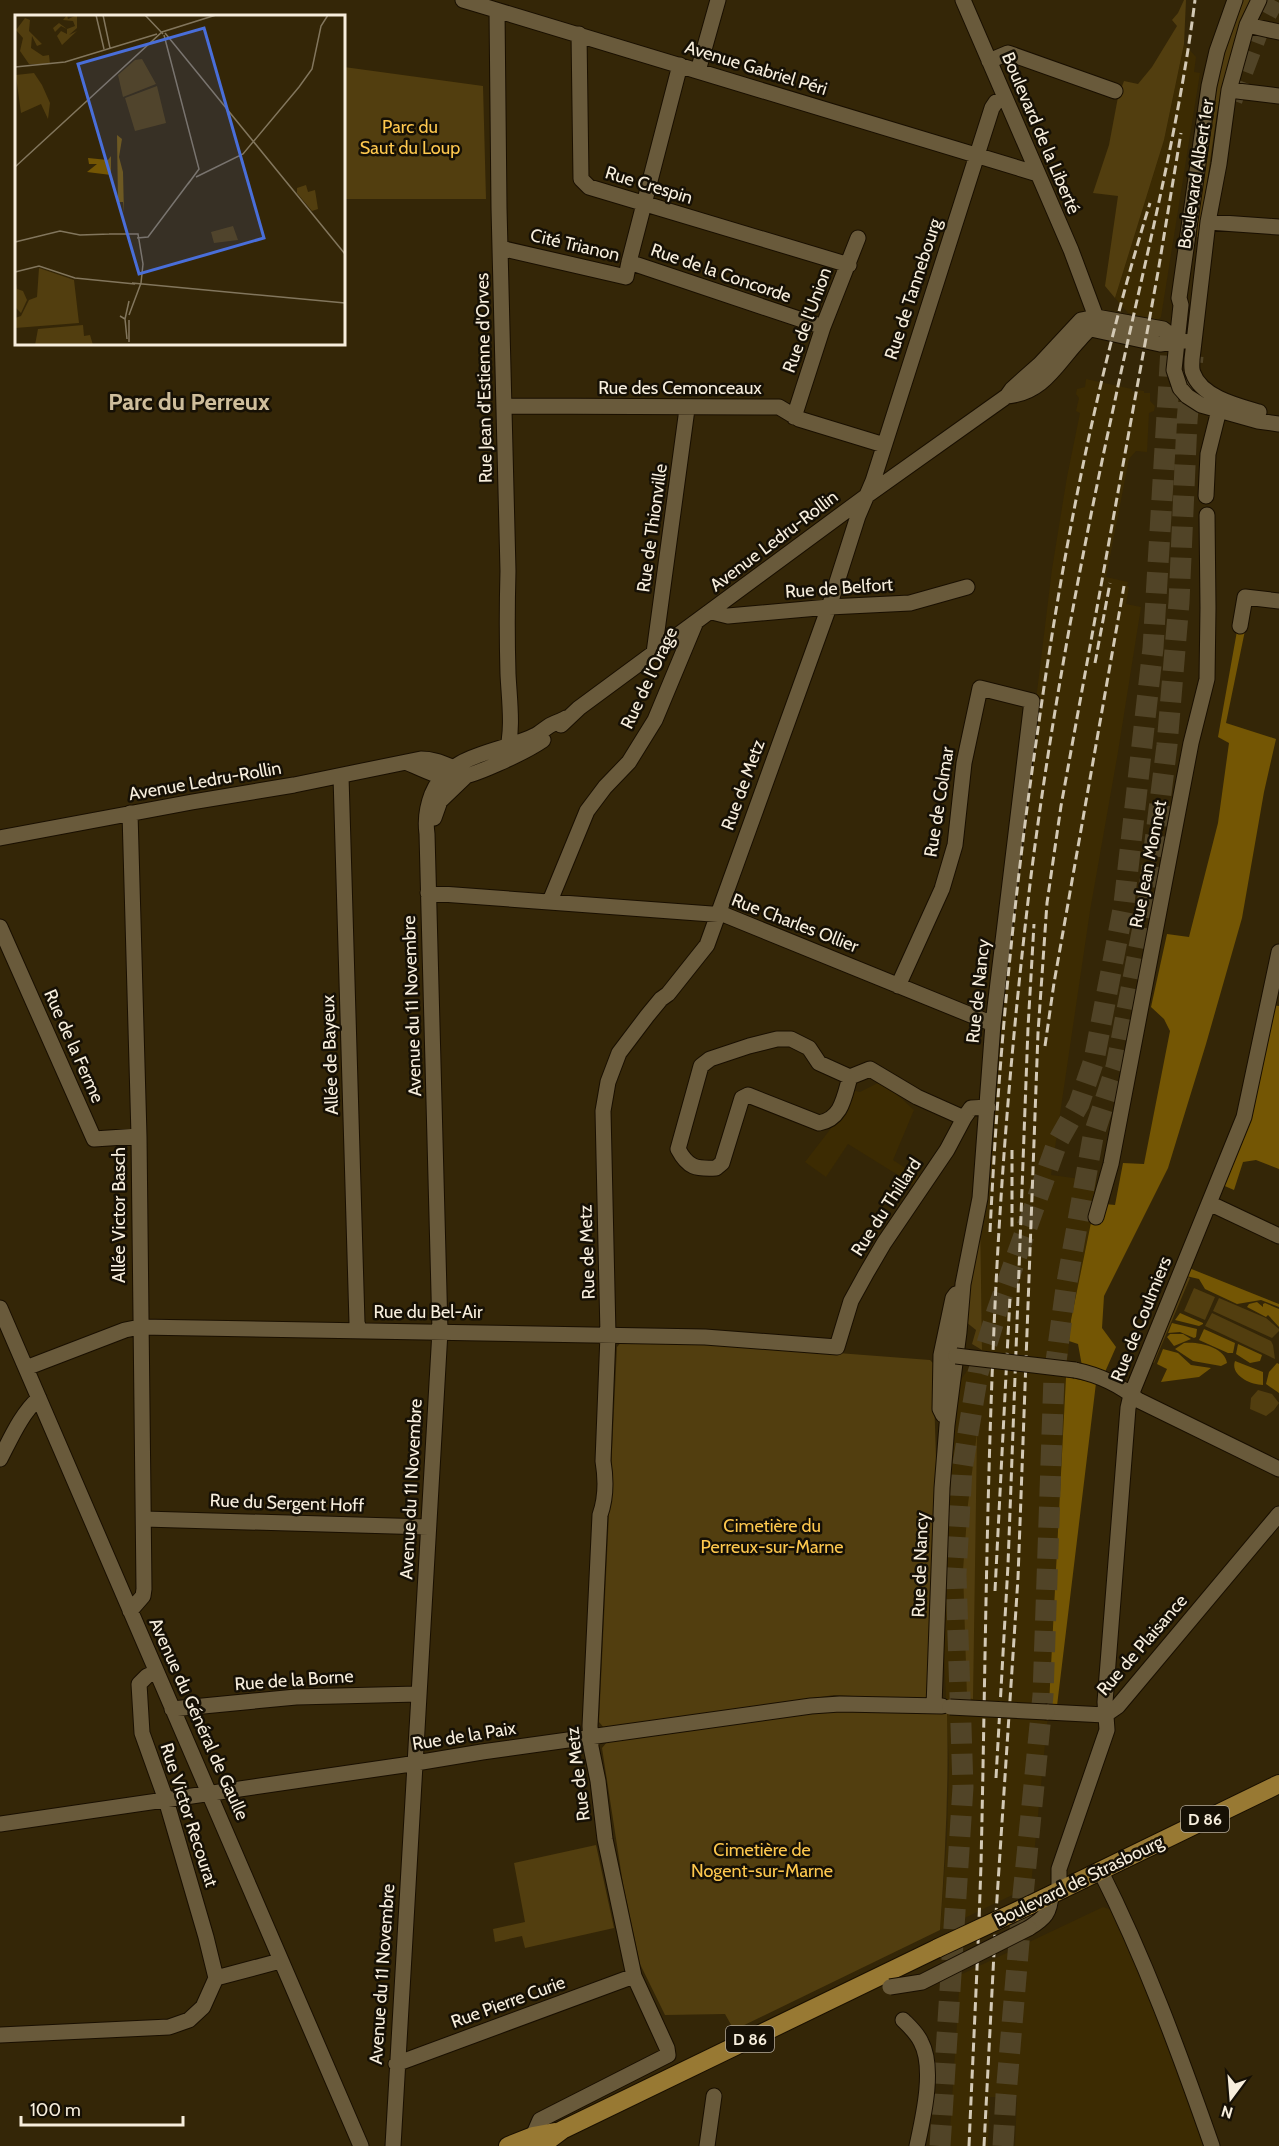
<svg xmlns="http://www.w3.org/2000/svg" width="1279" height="2146" viewBox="0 0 1279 2146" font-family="Cabin,sans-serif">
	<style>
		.built { fill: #3c2b02 }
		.green { fill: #523e0f }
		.forest { fill: #745604 }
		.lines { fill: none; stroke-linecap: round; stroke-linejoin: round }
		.highway-tunnel { stroke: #514427; stroke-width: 21; stroke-dasharray: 21 10; stroke-linecap: butt }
		.minor-casing { stroke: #190f00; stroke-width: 17 }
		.major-casing { stroke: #190f00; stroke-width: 20 }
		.minor { stroke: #695a3b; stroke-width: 15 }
		.major { stroke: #987933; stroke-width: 18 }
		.rail { stroke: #d3c9b5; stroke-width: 3; stroke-dasharray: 9 4.5; stroke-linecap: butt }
		.minor-bridge-casing { stroke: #190f00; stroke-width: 17; stroke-linecap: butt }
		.major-bridge-casing { stroke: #190f00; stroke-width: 20; stroke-linecap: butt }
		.minor-bridge { stroke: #695a3b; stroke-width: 15 }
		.major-bridge { stroke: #987933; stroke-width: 18 }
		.labels { text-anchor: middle; stroke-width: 5; stroke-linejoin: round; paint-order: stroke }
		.shield { fill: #161005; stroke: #b4ab9c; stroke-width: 1.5 }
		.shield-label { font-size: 16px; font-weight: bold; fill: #f7eedd }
		.street-label { font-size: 18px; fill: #f7eedd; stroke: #161005 }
		.park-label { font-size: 18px; fill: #fec84e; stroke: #161005 }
		.district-label { font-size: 24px; font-weight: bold; fill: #cfbe9c; stroke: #161005 }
		.inset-road { fill: none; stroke: #82765d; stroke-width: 1.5 }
		.view { fill: #496ed9; fill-opacity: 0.15; stroke: #496ed9; stroke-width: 3 }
		.inset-edge { fill: none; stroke: #f7eedd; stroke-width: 3 }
	</style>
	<rect width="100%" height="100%" fill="#342607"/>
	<path class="built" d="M1184,44l12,13 -2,15 6,1 -39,244 -3,3 -30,-7 -13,-15 49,-158z
		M1086,379l46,10v2l4,1 1,-2 7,1v2h6v8l5,5 -1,5 -5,2 -2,39 -11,-1 -7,8 -23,118 22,5 -1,4 2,1 -3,17 15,3 -23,145 -28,159 -39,264 45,6 -1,22 -24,117 -5,57 -17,327 -18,182 -91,44 7,-93 2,-73 -6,-132 6,-146 11,-105 8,-12 11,-5 3,-14 -2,-141 29,-288 43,-352 15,-92 13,-64 -4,-2 3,-13 -3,-4 1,-5 8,-2z
		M882,1081l32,29 -21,50 26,17 -5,8 -66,-41 -22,33 -21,-15 27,-35 20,-37 8,2z
		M1103,1907l12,4 61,149 28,86h-189l2,-49h-27l-2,49h-39l11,-171z"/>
	<path class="green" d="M1184,0h2l-2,44 -20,96 -49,158 -10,-12 13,-90 -25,-3 16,-48 9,-48 6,-16 14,3 14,-17 25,-41 -5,-6 6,-7z
		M1241,0h14l-32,88 -6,25 -18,124h-2l1,-36 22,-137z
		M344,67l139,19 3,113h-142z
		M980,1209l2,141 -10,-6 4,-14 -10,-8z
		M1186,1276l4,2 -36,85 -4,-1z
		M1194,1288l21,9 -10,23 -21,-9z
		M1219,1298l47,20 13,11v2l-7,7 -59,-27z
		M1212,1313l59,28 2,4 2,14 -70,-33z
		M623,1340l71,2 236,18 3,3 4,127 -8,210 -95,-5 -229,34 -6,-7 18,-375z
		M1258,1390l14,4 7,9 -5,7 -8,6 -16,-7 1,-11z
		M977,1433l-4,266 -6,-1 -4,-128 5,-66z
		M836,1709l111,5c2,73 -2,144 -7,216l-206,100 -9,-16 -60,1 -25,-51 -17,-80 -21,-136 5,-6z
		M596,1845l18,83 -89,20 -3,-12 -27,6 -2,-13 32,-7 -11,-59z"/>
	<path class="forest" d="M1250,606l-24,117 50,16 -12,53 -22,126 -36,126 -38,124 -64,128 -2,32 14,19 -11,25 -23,-6 -4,-22 -9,-3 2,-21 24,-117 20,2 8,-42 21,1 26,-133 -6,-12 -13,-12 16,-73 22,3 29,-114 11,-80 -11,-6 19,-106z
		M1271,1005l8,1v163l-23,-9 -13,2 -9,28 -14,-6z
		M1189,1268l90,36v3l-18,-7 -24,4 -32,-15 -6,-10 -13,-3z
		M1257,1302l6,5v-3l2,-1 14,6v18l-11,-12 -2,2 -19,-10 2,-3z
		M1180,1313l23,10v1l-4,2 -24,-6z
		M1172,1323l25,6 -1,8 -2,1 -14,-6 -12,1z
		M1204,1329l31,14 -2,10h-5l-29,-13z
		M1170,1334h13l8,5 -17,7 -7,-9z
		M1184,1343c14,-2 41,4 43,20l-6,3 -28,-5 -18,-12z
		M1238,1344l24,11 -2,6 -10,2 -14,-9z
		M1163,1349l15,4 13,12 20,3 -12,9 -38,5 6,-13 -10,-5z
		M1235,1361l28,11v13c-13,0 -33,-10 -28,-24z
		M1277,1363l2,1v29l-13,-9 3,-12z
		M1066,1377l30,6 -39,323 -8,-2z"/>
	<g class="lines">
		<path class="highway-tunnel" d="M1232,100l28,-74 14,-26
			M940,2146l23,-359 -7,-213 6,-104 16,-97 19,-62 60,-168 22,-39 15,-44 30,-156 29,-256 18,-300
			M1003,2146l3,-51 17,-200 20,-200 11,-319 12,-88 27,-151 23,-70 31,-161 20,-161 12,-143 8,-181 6,-65"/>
		<g class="minor-casing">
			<path id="minor" d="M463,0l575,174
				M963,0l108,250 25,67
				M1235,0l-18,51 -8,35 -30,212 2,7 -7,65 6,18 7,8 14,9 57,16 21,3
				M1259,0l-12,25 -18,65 -10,74 -11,58 -16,137c0,4 -1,10 1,14 8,24 45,33 66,39
				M497,11l2,197 9,363c-1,35 -1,69 0,103 1,23 6,58 -2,79
				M1247,25l32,7
				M579,34l2,145 8,8 260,78
				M989,61l19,-8 107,38
				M680,65l-51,197 194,65
				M698,71l20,-71
				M1229,90l50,6
				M1208,222l71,5
				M500,248l126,29 3,-15
				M1091,329l69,15 24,-3
				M1007,396c37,-3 50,-33 73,-57 8,-9 11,-10 16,-22
				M505,406l274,1 20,12 85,26
				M794,417l29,-90 35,-89
				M1206,496l2,-42 13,-52
				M712,612l16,4 101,-9 81,-4 57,-16
				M1240,626l5,-29 34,4
				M654,653l33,-244
				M561,725l18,-17 286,-211 142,-101 5,-7 28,-25 41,-44 15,-3 67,12 14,11
				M408,763c14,6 29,14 45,15 17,1 74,-27 90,-38
				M341,776l16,547 3,8
				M434,818l6,-17 25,-24
				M0,838l192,-36 102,-17 127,-26c12,0 21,4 31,8l2,7
				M428,893l297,22 268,109
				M550,901l37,-90 18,-24 24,-25 26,-42 40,-96
				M0,927l94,212 45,-3
				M898,986l44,-97 13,-44 9,-82 16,-75 52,13 -39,323 -13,174 -17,86 -4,48 -12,93 -5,63 -8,218
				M850,1077c-6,20 -8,42 -31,46l-71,-28 -6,3 -20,65 -6,5c-20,1 -28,0 -38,-19l23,-83 9,-7 39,-13 28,-7h14l18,9 10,15 31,14 20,-8 47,28 47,21
				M1209,1203l70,33
				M1096,1217l15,-53 80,-421 16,-64 1,-71 -1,-93
				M0,1308l361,838
				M26,1368l99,-38 15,-3 565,10 132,10 14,-46 16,-29 17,-29 63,-93 17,-32 7,-10 17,-1
				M1075,1370c24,5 45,15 63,30l141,69
				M943,1415l-3,-6 1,-54 12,-57 3,-4
				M0,1459c11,-21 21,-45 39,-61
				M144,1519l284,8
				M130,1611l13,-15 1,-7 -5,-453 -9,-323
				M172,1709l124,-12 122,-3
				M1047,1712l58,3
				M1105,1715l13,-9 161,-192
				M0,1824l404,-59 78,-13 329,-46 29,-2 102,2
				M1100,1870c45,89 79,182 112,276
				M1059,1891v-22l48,-139 -2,-28 23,-294 3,-13 113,-278 35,-165
				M1029,1928c16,-10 21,-15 22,-34
				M216,1978l64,-17
				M903,2020c7,7 14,13 18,22 14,26 2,76 -4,104
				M0,2035l169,-8 20,-7 14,-13 13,-29 -10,-41 -40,-137 -24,-67 -3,-49 8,-8 9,-4
				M396,2064l238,-88
				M533,2136l7,-16 128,-65 -1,-7 -33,-72 -29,-137 -7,-58 -7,-34 -1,-21 10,-211c6,-17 6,-36 3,-54l5,-126 -5,-224 5,-29 11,-29 28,-37 14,-17 7,-5 39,-49 122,-338 29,-91 15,-35 119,-373 4,-6 9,-4
				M393,2146l47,-815 -13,-497c-2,-14 0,-27 5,-40 17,-41 67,-41 102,-58 5,-2 10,-7 15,-10 5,-3 12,-5 17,-8
				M707,2146l7,-50"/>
		</g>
		<g class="major-casing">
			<path id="major" d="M1030,1905l249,-121
				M508,2146l25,-10 22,-4
				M541,2146l21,-16 376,-182"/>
		</g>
		<use href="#minor" class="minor"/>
		<use href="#major" class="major"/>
		<path class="rail" d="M1095,663l15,-80
			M1045,1046l9,-63 70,-397
			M1012,1150v81
			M990,1232c8,-166 23,-332 47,-496 25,-181 59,-359 113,-533
			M995,1591l15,-294
			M996,1778l12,-213 20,-537 6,-104
			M969,2146c4,-94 9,-188 12,-282 4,-171 5,-341 12,-511 6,-160 19,-319 38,-477 20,-158 49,-315 83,-471 28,-134 64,-269 81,-405
			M984,2146l12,-232 22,-336 20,-545 9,-130 14,-97 97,-534 23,-139"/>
		<g class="minor-bridge-casing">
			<path id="minor-bridge" d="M956,1356l119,14
				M950,1707l97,5
				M890,1987l32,-5 107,-54"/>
		</g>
		<g class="major-bridge-casing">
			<path id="major-bridge" d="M938,1948l92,-43"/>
		</g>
		<use href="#minor-bridge" class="minor-bridge"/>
		<use href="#major-bridge" class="major-bridge"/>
	</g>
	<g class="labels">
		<g class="shield">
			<rect x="1181" y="1806" width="48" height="26" rx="4.5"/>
			<rect x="726" y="2026" width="48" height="26" rx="4.5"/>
		</g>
		<g class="shield-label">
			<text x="1205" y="1825">D 86</text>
			<text x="750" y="2045">D 86</text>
		</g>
		<g class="street-label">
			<text transform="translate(756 68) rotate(17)" y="6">Avenue Gabriel Péri</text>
			<text transform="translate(1041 133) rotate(67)" y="6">Boulevard de la Liberté</text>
			<text transform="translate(1196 174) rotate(-81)" y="6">Boulevard Albert 1er</text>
			<text transform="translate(649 185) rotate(17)" y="6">Rue Crespin</text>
			<text transform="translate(575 245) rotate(13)" y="6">Cité Trianon</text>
			<text transform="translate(721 273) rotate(19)" y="6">Rue de la Concorde</text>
			<text transform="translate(913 289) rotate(-72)" y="6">Rue de Tannebourg</text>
			<text transform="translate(807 320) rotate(-70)" y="6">Rue de l'Union</text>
			<text transform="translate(484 378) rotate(-91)" y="6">Rue Jean d'Estienne d'Orves</text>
			<text x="680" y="394">Rue des Cemonceaux</text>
			<text transform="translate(652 528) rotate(-82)" y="6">Rue de Thionville</text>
			<text transform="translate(774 541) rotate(-37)" y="6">Avenue Ledru-Rollin</text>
			<text transform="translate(839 588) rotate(-4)" y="6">Rue de Belfort</text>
			<text transform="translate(649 678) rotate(-65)" y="6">Rue de l'Orage</text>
			<text transform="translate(205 781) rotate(-10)" y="6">Avenue Ledru-Rollin</text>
			<text transform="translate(743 785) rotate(-70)" y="6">Rue de Metz</text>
			<text transform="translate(939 802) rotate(-81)" y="6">Rue de Colmar</text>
			<text transform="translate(1148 864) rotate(-79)" y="6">Rue Jean Monnet</text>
			<text transform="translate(795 923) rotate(21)" y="6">Rue Charles Ollier</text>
			<text transform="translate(978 991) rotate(-84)" y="6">Rue de Nancy</text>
			<text transform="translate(412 1006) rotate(-92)" y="6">Avenue du 11 Novembre</text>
			<text transform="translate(74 1046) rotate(66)" y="6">Rue de la Ferme</text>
			<text transform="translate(330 1055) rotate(-92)" y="6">Allée de Bayeux</text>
			<text transform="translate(886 1207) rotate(-57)" y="6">Rue du Thillard</text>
			<text transform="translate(119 1215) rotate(-90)" y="6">Allée Victor Basch</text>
			<text transform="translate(587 1252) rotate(-92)" y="6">Rue de Metz</text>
			<text x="428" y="1318">Rue du Bel-Air</text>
			<text transform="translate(1141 1319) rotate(-68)" y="6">Rue de Coulmiers</text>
			<text transform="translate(411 1489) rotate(-87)" y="6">Avenue du 11 Novembre</text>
			<text transform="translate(287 1503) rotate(2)" y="6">Rue du Sergent Hoff</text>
			<text transform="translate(920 1565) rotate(-88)" y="6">Rue de Nancy</text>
			<text transform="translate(1142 1645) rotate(-49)" y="6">Rue de Plaisance</text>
			<text transform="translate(294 1680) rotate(-4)" y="6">Rue de la Borne</text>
			<text transform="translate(199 1719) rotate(66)" y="6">Avenue du Général de Gaulle</text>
			<text transform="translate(464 1736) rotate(-9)" y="6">Rue de la Paix</text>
			<text transform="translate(578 1774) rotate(-97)" y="6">Rue de Metz</text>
			<text transform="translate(189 1815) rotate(72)" y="6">Rue Victor Recourat</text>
			<text transform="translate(1079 1881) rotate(-26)" y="6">Boulevard de Strasbourg</text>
			<text transform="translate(382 1974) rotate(-86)" y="6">Avenue du 11 Novembre</text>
			<text transform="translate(508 2002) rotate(-20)" y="6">Rue Pierre Curie</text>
		</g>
		<g class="park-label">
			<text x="410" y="133">Parc du<tspan x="410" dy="21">Saut du Loup</tspan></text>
			<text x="772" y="1532">Cimetière du<tspan x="772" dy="21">Perreux-sur-Marne</tspan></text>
			<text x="762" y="1856">Cimetière de<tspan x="762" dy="21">Nogent-sur-Marne</tspan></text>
		</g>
		<g class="district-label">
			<text x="189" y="410">Parc du Perreux</text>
		</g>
	</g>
	<g transform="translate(15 15)">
		<rect width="330" height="330" fill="#342607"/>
		<path d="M52,0l1,4 9,-4v13l-8,7 8,-4 -15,14 -5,-9 4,-5 6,3v-5l-6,-3 -6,6 -2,-4 6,-5 8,6 8,-3 -2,-5 -10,-1zM10,3l5,2 -1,11 13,13 -5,2 -5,-10 -1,12 12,8 6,-1 1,9h-21l-9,-13 3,-13 -7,-8zM127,44l14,25 -33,13 -5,-22 17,-15zM0,54l1,6 18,-2 8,12 8,18 -2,16 -7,-15 -20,9zM142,71l9,37 -31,8 -10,-33zM291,170l2,7 7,-2 3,19 -6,2 -15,-18v-5zM218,211l5,14 -24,3 -3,-11zM24,253l35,12 5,43 -64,5v-10l6,-2 8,-16 8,-3zM0,263l2,11 6,2 4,9 -6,13 -6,-6zM68,310l1,11 6,-1 3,10h-58l3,-16z" fill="#523e0f"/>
		<path d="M102,120l5,4 -3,18 4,15 1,42 -1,-12h-5zM96,141v19l-24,-3 10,-8h-8l-1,-6 20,2z" fill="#745604"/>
		<path class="inset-road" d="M81,0l8,34M88,0l7,33M130,0l18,19M150,18l180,221M149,20l35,134 -11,15M0,52l50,-5 92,-28M0,152l147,-135 54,-17M181,162l47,-23 56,-67 13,-18 9,-43 7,-11M94,219h29l5,30 -2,19M122,223l11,-1 42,-56M0,227l45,-11 20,4 30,-1M0,257l24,-6 36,12 60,6M117,268l213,20M114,300l12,-32M105,301l5,3 2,20M110,304l4,-18M114,327v-22"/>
		<path class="view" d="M189,13l60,210 -125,36 -61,-210z"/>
		<rect width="330" height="330" class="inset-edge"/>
	</g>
	<g transform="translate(1231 2098) rotate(196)" stroke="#161005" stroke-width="4.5" paint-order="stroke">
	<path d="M0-4.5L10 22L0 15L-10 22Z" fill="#f7eedd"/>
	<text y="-9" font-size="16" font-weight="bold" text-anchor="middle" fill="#f7eedd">N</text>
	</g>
	<path d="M21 2116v9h162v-9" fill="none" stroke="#f7eedd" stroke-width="3"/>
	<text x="30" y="2116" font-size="18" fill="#f7eedd" stroke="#161005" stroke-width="4.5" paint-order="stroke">100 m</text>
</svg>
